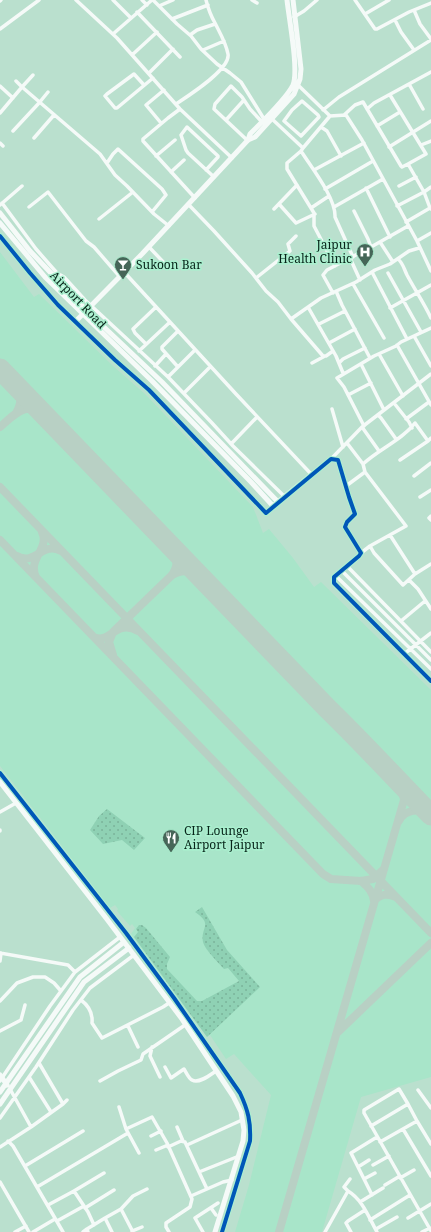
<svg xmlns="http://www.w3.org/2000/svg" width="431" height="1232" viewBox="0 0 431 1232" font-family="'Noto Serif',serif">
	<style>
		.built { fill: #a8e5c9 }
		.grass { fill: url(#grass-dots) }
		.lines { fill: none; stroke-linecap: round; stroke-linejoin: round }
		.taxiway { stroke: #b8d0c4; stroke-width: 8 }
		.runway { stroke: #b8d0c4; stroke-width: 21 }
		.street { stroke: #f5faf8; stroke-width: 3.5 }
		.secondary { stroke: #f5faf8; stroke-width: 5 }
		.cycleway-casing { stroke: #aaf0cf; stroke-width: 6 }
		.cycleway { stroke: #0057b8; stroke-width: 4 }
		.labels { text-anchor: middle; stroke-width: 3; stroke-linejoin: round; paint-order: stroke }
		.poi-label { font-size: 12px; fill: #072419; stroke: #aaf0cf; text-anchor: start }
		.street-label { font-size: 12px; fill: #072419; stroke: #aaf0cf }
	</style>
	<defs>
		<pattern id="grass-dots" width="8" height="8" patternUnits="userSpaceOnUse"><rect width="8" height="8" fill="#8fd1b4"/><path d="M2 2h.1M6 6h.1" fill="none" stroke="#7ab39a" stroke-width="1.8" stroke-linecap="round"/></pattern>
	</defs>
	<rect width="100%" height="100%" fill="#bae0ce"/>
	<path class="built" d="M0,252l34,45 5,-3 74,72 32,28 108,113 10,26 6,-4 24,29 21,29 7,-5 110,108v387l-70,20 -39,135h-87l14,-47 22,-90 -37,-41 -8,5 -16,-24 -3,2 -76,-103 4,-6 -3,-4 -2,2 -13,-15 1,-2 -3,-4 -5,3 -110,-142z"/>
	<path class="grass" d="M107,809l38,29 -11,12 -12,-10 -19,4 -13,-14 9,-14z
		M202,907l25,43 33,37 -53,50 -73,-100 4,-5 -2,-3 3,-4h3l4,3 24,29 -3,7v5l30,32h5l37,-20 -11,-13 -4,1c-5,-6 -19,-19 -21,-27 -3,-15 11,-17 -8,-30z"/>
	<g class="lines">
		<path class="taxiway" d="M6,375c12,13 20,21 10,38
			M0,427c18,-16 27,-27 49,-9
			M0,487l431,446
			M0,540l323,334 8,5 30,2 12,-2 11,-10
			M169,543c8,10 11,22 2,33
			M17,556c19,10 25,-15 44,-5
			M36,577c-9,-18 14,-28 6,-45
			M94,637c16,8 22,-19 44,-6
			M113,655l-4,-13 4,-10 58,-56c10,-7 20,-6 30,1
			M414,797l10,9 7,3
			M399,821c6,-12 21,-13 32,-6
			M361,881c7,6 12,11 13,20 7,-7 13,-8 22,-4
			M338,1032l93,-89
			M279,1232l125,-432 -2,-12 -8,-11"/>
		<path class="runway" d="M0,369l327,339c36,35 69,71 104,107"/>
		<path class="street" d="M76,0l41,38 63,71 52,49
			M113,0l18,18
			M142,0l5,5
			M153,0l24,24 14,12 10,13 16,15 13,9 11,9 23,37
			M252,0l5,3
			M355,0l20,29h2l32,-17 22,-9
			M0,1l1,-1
			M159,6l14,-6
			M414,10l6,14 11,15
			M137,12l43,45
			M365,14l24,-14
			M294,17l10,-6 13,-11
			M172,19l36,-14
			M395,20l6,12 13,18
			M0,29l39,-29
			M113,34l39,-34
			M190,35l7,-5 18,-6
			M203,50l21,-9
			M132,55l25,-23
			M149,73l24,-24
			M33,75l-11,12 78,67 15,21 12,11 27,28 15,12
			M409,84l14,25
			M144,85l-10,-11 -27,20 -2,2 10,12h2l36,-30
			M0,86l13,12
			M299,86l31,30 16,-1 16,25 55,101 14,30
			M390,95l36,59 -18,10
			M302,101l16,14 1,2 -18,19 -17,-15 8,-11z
			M176,104c12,-8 55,-35 52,-50 -2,-11 -8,-21 -13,-31 -4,-7 -7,-15 -9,-23
			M180,109l-12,9 -25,21v2l52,57
			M367,109l7,-6 57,-31
			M323,110l16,-13 92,-57
			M0,113l22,-26 -6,-6
			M344,115l11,-10 8,-3 38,64 1,1 6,-3 16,28 -27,14
			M272,119l31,29 -2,3c10,16 35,47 34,66l18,40
			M226,120l18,-20
			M161,123l-15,-18 18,-15
			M377,126l23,-14
			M321,127l6,4 14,25
			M13,131l26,-28 9,-11
			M34,138l20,-23
			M248,141l-34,-32 1,-5 16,-18 11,11 8,12 12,13
			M0,143l3,3
			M421,145l10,-4
			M389,147l42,-26
			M303,148l27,-32
			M301,151l-14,12v6l27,44v13l21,40
			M156,156l19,-16
			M107,163l6,-9 5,-5 44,40 4,6 -14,17
			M206,170l12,-13v-1l-31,-29 -6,8 5,15 2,3 26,24
			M314,170l50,-27
			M171,172l13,-12
			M399,186l17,-9
			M366,188l24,49
			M325,189l48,-28
			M2,203l34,46 21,24 7,4 21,23 83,77 44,46 21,23 52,51
			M279,204l17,19 19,-9
			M0,205l22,-19
			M189,205l25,26 38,42 14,18 12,11 13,17 30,-21 35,-16 19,-12 15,-6 19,-13 10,-3
			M29,207l19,-15 38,49 8,6 26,30
			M334,207l49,-28
			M311,208l18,-12
			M430,208l-6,-16 7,-5
			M274,209l23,-24
			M354,211l14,28 3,8
			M99,219l34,-27
			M406,222l24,-14 1,1
			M0,236l30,37 28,32 57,55 34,30 117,123 7,-7
			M417,241l14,-8
			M380,242l13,20
			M149,247l20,21
			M350,258l10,22
			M398,259c5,4 6,10 9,16 8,15 17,28 24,43
			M372,272l35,67
			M125,273l111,121 76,81
			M388,273l33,59
			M256,278l34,-27 -2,-7 8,-8
			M353,284l31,54
			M336,291l6,14 28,53
			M333,293l-10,-18 4,-5 44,-23 37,-21
			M308,307l28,49 7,17
			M390,308l41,-23
			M291,319l32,37h3l7,-5
			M319,324l26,-13
			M178,331l-16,16v2l16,18
			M414,336l17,30
			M329,343l26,-14
			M146,344l-11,-11 -2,-4 23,-22
			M397,345l34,60
			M139,351l31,-29
			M379,354l24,42
			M312,363l13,-7
			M339,363l4,-4 22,-11
			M361,364l23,46
			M155,366l11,-12
			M168,377l27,-27
			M184,393l26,-26
			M348,395l23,-12
			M394,403l15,19 3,6
			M332,409l11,38
			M378,415l3,3 15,21
			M406,419l23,-17
			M364,426l-20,-39 -7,-9 37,-22 22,-10 5,-4 30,-14
			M362,427l17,24
			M231,444l26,-27
			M331,459l31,-32 69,-53
			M400,460l28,-19
			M363,464c16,-15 39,-24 52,-41l13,18 3,-3
			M365,472l41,54 -36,20
			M414,476l17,-13
			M346,486l19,-14 -2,-8 -16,-21
			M420,497l11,-7
			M431,516l-2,2 2,2
			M390,535l25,39
			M361,553l9,-7 4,7 29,32 12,-11 16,-10
			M347,566l84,86
			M342,571l89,89
			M336,576l95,93
			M409,580l9,9 13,20
			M401,621l24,-20
			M404,654l27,-21
			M0,812l16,-9
			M0,830v1
			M0,953l68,12 7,7
			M0,961l1,-8
			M81,1000c8,6 12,13 11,23l10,15 61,-31 6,-4
			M0,1001l17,-18 16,-6h12l9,6 7,8
			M128,1026l10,21
			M0,1031l21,-11 4,-15
			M152,1047l-2,9 10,21
			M39,1063l24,41
			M165,1067l6,11 13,-9c2,3 5,10 8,11 7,4 18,-5 24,-9
			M29,1077l22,35
			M0,1081l50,-75 25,-34 45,-35
			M100,1081l18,-10 23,-11 2,-6 42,-29
			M10,1089l21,38
			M418,1090l13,18
			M119,1107l7,22
			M0,1118l36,-51 37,-57 17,-22 44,-33
			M417,1121l14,23
			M371,1126l37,-22 -9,-15 -35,21v3l67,118
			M177,1127l6,14
			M403,1129l28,47
			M151,1136l10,-5
			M8,1141l5,5 50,86
			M380,1142l37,-21 -9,-17
			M187,1145l55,-25
			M0,1147l31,-20 32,-23 4,-4
			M168,1147l13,-6 4,1 14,30
			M156,1150l12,-5
			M139,1153l-13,-24 26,-12 15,26 25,56 -2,8 -24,16v4l3,5
			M373,1165l16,-9
			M25,1166l58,-35
			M358,1167l11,-7
			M400,1178l14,-8
			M364,1179l-13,-26 26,-16
			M232,1180l-9,2 -16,7 -8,-17 40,-16
			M0,1182l29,50
			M385,1185l15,-9
			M37,1187l91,-54
			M74,1191l30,-18
			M348,1191l-4,-4 6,-8
			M372,1195l-8,-16 11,-6
			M191,1196l16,-7
			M360,1202l23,-14
			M48,1205l26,-14 14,21 6,13
			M85,1208l29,-18
			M211,1208l5,7
			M121,1209l12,23
			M105,1218l16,-9 12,-13 14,-7
			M408,1218l23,-14
			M370,1220l40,-25
			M57,1221l27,-15
			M87,1229l18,-11 7,14
			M376,1229l21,-12
			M132,1231l10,-4
			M15,1232l11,-6
			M33,1232l22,-13
			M83,1232l4,-3 1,3
			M203,1232l-8,-14 23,-15
			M325,1232l23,-41c15,9 21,27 29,41
			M351,1232l-5,-9 2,-2 17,-11
			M422,1232l8,-4"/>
		<path class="secondary" d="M248,140l2,-6c11,-11 37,-36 43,-49 6,-15 -4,-66 -6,-85
			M0,213l30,38 57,60 75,71 116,120
			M0,223l45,54 107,104 99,101 22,24 58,-47 7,1 11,37 6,17 -8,8 -2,5 16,26 -2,3 -25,21v6l97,98
			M75,322l67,-68 106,-114 7,-3 39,-43 6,-15 1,-10 -8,-69
			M0,773l126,160 48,65 66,95c8,17 11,29 10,48l-28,91
			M0,782l106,136 76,101 51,77 8,16 3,18 -1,11 -28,91
			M0,1075l7,10
			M0,1092l80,-115 44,-35
			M0,1104l84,-122 45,-34"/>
		<g class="cycleway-casing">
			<path id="cycleway" d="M0,236l30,37 28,32 57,55 34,30 117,123 65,-54 7,1 11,37 6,17 -8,8 -2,5 16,26 -2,3 -25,21v6l97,98
				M0,773l126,160 48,65 66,95c8,17 11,29 10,48l-28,91"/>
		</g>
		<use href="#cycleway" class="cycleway"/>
	</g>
	<defs>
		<g id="hospital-pin" transform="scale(0.9)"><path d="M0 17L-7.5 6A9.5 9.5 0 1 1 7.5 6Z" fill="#466658" stroke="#aaf0cf"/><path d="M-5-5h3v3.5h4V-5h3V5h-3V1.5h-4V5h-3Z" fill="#fff"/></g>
		<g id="bar-pin" transform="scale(0.9)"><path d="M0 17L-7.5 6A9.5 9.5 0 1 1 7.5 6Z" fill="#466658" stroke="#aaf0cf"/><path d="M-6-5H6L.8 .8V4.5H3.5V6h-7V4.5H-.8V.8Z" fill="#fff"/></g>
		<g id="restaurant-pin" transform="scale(0.9)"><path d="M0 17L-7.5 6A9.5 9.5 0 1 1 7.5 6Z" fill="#466658" stroke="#aaf0cf"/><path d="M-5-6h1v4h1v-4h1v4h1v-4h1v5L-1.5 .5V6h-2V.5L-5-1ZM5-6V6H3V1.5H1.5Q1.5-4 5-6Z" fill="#fff"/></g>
	</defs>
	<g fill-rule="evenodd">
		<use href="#hospital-pin" x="365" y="252"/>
		<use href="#bar-pin" x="123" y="265"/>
		<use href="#restaurant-pin" x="171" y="838"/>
	</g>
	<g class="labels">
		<g class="poi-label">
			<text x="352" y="249" text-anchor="end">Jaipur<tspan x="352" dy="14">Health Clinic</tspan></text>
			<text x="136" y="269">Sukoon Bar</text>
			<text x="184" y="835">CIP Lounge<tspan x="184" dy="14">Airport Jaipur</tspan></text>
		</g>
		<g class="street-label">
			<text transform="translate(78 300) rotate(46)" y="4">Airport Road</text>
		</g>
	</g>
</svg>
